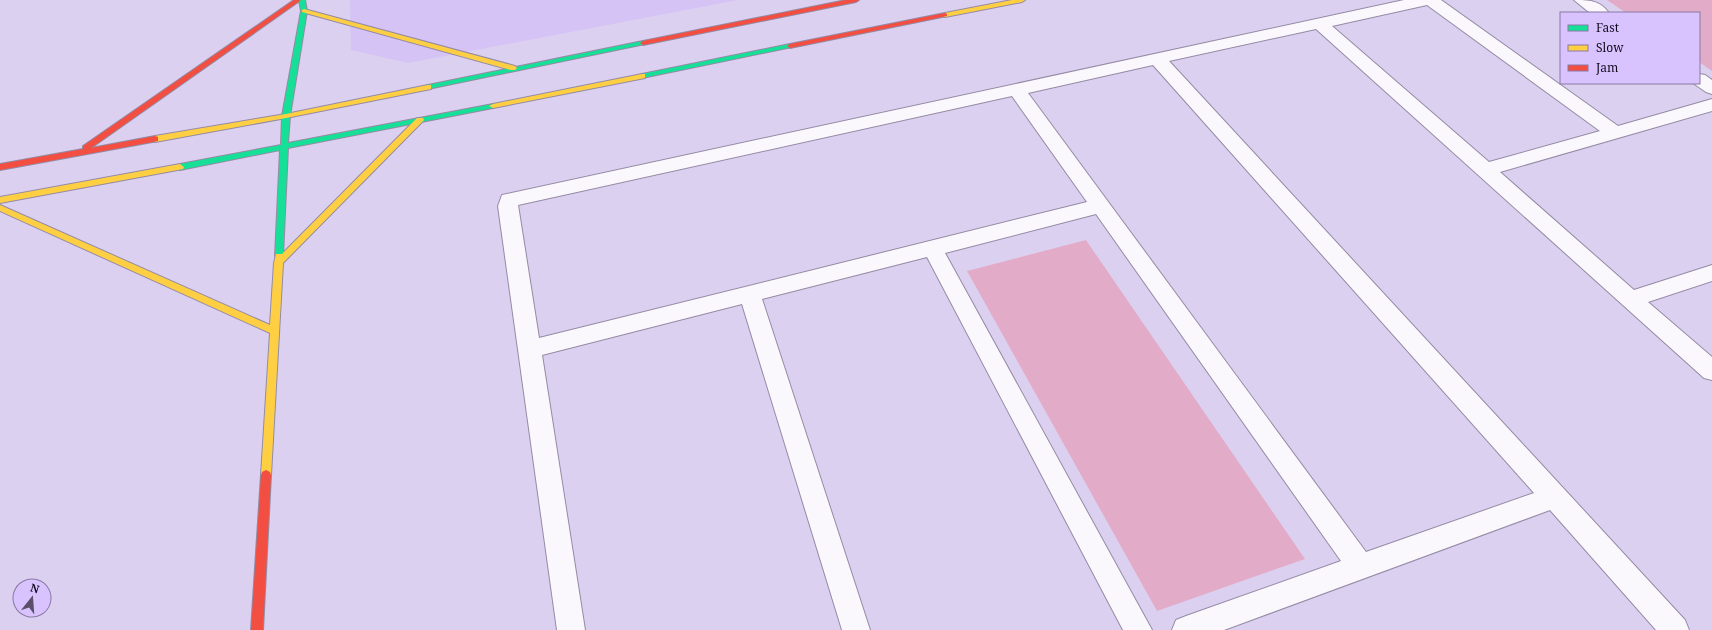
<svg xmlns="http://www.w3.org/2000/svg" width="1712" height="630" viewBox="0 0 1712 630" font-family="'Noto Serif',serif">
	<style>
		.built { fill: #d5c3f5 }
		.green { fill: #e2acc9 }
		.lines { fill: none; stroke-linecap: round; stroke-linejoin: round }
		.street-casing { stroke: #948ba4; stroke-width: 2 }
		.fast-casing { stroke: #948ba4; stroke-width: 2 }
		.slow-casing { stroke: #948ba4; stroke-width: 2 }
		.jam-casing { stroke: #948ba4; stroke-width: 2 }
		.street { fill: #faf8fd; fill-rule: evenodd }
		.fast { fill: #16e098; fill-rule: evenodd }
		.slow { fill: #ffcf43; fill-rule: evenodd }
		.jam { fill: #f24e42; fill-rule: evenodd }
	</style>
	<rect width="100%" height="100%" fill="#dcd0f1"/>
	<path class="built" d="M350,0h388l-330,63 -57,-13z"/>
	<path class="green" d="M1607,0h105v71l-13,-9v-49h-73z
		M1086,240l219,319 -148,52 -190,-340z"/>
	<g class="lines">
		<g class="street-casing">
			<path id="street" d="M1404,0h37l177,126 94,-27v12l-212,61 134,118 78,-25v16l-64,21 64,55v23l-8,-2 -388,-349 -147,32 516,559 4,10h-33l-106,-120 -326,120h-52l4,-10 10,-4 155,-55 -245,-347 -151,39 207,377h-29l-196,-373 -165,42 108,331h-28l-100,-326 -200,51 43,275h-28l-59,-424 4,-11zM1427,5l173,126 -111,31 -157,-136zM1153,65l381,428 -168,59 -338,-459zM1012,96l75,106 -548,136 -21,-133z
				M1574,0c14,0 26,0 35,13h-19z
				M1699,74l6,1 7,5v14l-6,-2 -13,-9h6z"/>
		</g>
		<g class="fast-casing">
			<path id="fast" d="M299,0h6l2,11 -17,105 -2,27 205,-39 4,2 -4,2 -205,40 -5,108 -4,3 -4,-3 5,-106 -100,20 -4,-3 4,-3 101,-19 1,-29 19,-105z
				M643,41l2,1v2l-217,45 -4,-2 4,-2z
				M790,44l3,2 -1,1 -150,31 -4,-2 4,-2z"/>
		</g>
		<g class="slow-casing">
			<path id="slow" d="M1012,0h13l-3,2 -77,15 -3,-2 3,-2z
				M304,9l211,57 2,2 -2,2h-4l-209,-58v-2z
				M642,74h3v4l-152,30 -4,-2 4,-2z
				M428,85h3v4l-145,29 -131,24 -4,-3 4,-3 131,-22z
				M417,118h6l1,2 -141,143 -12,212 -1,3 -4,2 -4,-2 -1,-3 9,-142 -270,-122v-6l270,120 4,-62 2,-9h6z
				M180,164l4,3 -1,2 -183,34v-6z"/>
		</g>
		<g class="jam-casing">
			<path id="jam" d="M294,0h7l-210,148 64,-12 3,1v4l-158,29v-6l83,-15v-3z
				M846,0h13l-3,2 -213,43 -3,-2 3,-2z
				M945,13l2,1v2l-157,32 -3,-2 3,-2z
				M266,470l4,2 1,3 -8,155h-12l10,-155 1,-3z"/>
		</g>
		<use href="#street" class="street"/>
		<use href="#fast" class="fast"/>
		<use href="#slow" class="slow"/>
		<use href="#jam" class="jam"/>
	</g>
	<rect x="1560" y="12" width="140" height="72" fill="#d9c3fe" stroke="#8979a4"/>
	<rect x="1568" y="25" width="20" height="6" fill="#16e098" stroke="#8979a4"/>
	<text x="1596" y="32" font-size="12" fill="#120a1e">Fast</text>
	<rect x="1568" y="45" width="20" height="6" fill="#ffcf43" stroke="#8979a4"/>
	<text x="1596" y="52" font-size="12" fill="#120a1e">Slow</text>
	<rect x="1568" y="65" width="20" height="6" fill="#f24e42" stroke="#8979a4"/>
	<text x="1596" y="72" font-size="12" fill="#120a1e">Jam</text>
	<g transform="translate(32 598) rotate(17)"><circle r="19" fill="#d9c3fe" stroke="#8979a4"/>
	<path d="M0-3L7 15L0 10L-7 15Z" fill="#594f68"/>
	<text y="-6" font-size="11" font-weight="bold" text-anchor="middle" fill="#120a1e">N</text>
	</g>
</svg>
